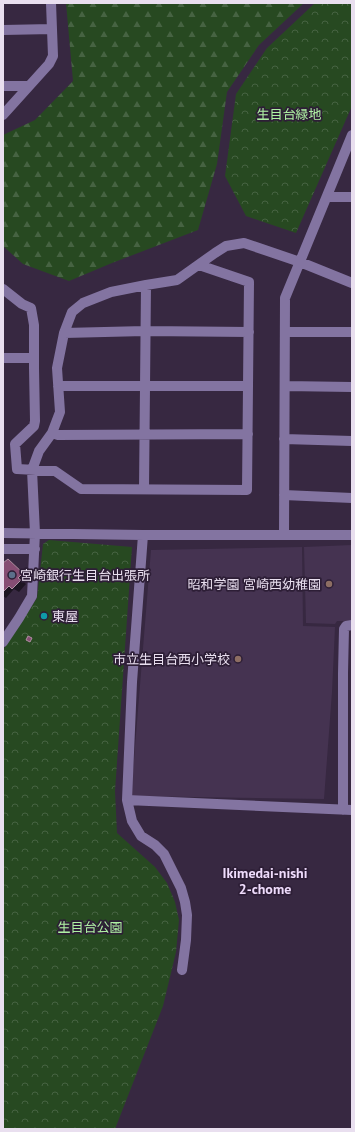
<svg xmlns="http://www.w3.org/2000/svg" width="355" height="1132" viewBox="0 0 355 1132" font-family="'PT Sans','Noto Sans JP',sans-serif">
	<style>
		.built { fill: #453351 }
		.forest { fill: url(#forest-firs) }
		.park { fill: url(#park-crowns) }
		.shadow { fill: #0007 }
		.building { fill: #864d73; stroke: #af8fa3 }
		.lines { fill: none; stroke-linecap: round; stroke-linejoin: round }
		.minor { stroke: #8374a1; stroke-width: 10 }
		.service-dot { fill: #5c6f8a; stroke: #2d1e36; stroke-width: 1.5 }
		.education-dot { fill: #8d6e63; stroke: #2d1e36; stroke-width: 1.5 }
		.culture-dot { fill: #0f9aa8; stroke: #2d1e36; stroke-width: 1.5 }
		.labels { text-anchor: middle; stroke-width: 3.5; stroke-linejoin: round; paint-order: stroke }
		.park-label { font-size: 13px; fill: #aff1a3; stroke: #2d1e36 }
		.poi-label { font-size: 13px; fill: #e9dfef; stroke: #2d1e36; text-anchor: start }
		.neighbourhood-label { font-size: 14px; font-weight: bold; fill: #efdcfc; stroke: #2d1e36 }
	</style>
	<defs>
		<pattern id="forest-firs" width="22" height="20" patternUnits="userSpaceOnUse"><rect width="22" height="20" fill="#274921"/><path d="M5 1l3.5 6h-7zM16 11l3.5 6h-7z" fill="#466342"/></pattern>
		<pattern id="park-crowns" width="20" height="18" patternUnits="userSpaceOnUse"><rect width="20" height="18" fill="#274921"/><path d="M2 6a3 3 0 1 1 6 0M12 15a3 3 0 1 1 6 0" fill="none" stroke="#466342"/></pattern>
	</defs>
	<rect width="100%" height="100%" fill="#372841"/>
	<path class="built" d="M352,545v76h-15l-2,3 -29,-1 -2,-76z
		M302,547l1,79 32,1 -3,65 -8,107 -193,-3 20,-246z"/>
	<path class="forest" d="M66,3h238l-45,42 -32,47 -10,72 -19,66 -86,33 -43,18 -46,-17 -20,-18v-111l32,-15 38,-39z"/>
	<path class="park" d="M315,3h37v103l-56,127 -50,-17 -21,-40 11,-82 31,-46z
		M49,540l83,7 -17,244 2,42 38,34 12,16 8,19 4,18 -3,32 -13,54 -48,123h-112v-479l34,-52 6,-54z"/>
	<path class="shadow" d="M8,560l5,3 15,14 -5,4 3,3 -7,8 -5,-3 -8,9 -3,-2v-32z"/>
	<path class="building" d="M8,559l15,14 -5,5 3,2 -9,9 -3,-3 -6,6v-29z
		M43,613l4,3 -2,3 -4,-2z
		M28,636l4,2 -2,4 -4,-2z"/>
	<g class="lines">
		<path class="minor" d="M3,30l49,-1
			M3,86h26
			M3,115l46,-51 4,-8 -2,-53
			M327,197h25
			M3,289l19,15 9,4 3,17v43l1,53 -1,5 -19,18 2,25 38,2 26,18 166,1 2,-208 -50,-17
			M285,332h67
			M64,333l81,-2 104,1
			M3,358h31
			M58,386h190
			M285,386l67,1
			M52,433l6,2 190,-1
			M284,439l68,2
			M144,489l2,-204
			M284,495l68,3
			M3,533l140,2h209
			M143,535l-11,147 -5,118 5,21 9,15 14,9 9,9 17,34 4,14 2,13 -1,25 -4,30
			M284,535l1,-237 67,-163
			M3,549h32
			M3,642l16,-24 13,-22 3,-63 -3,-63 7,-19 13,-18 8,-21 -3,-44 7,-35 8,-21 11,-9 28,-11 35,-7 31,-5 38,-27 11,-7 18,-3 56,19 52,21
			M127,800l225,10
			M343,810v-137l1,-44 2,-3 6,-1"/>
	</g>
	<circle class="service-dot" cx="12" cy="575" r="4"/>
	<g class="education-dot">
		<circle cx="329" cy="584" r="4"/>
		<circle cx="238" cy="659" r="4"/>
	</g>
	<circle class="culture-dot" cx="44" cy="616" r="4"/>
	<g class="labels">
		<g class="park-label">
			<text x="289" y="119">生目台緑地</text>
			<text x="90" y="932">生目台公園</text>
		</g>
		<g class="poi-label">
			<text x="20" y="580">宮崎銀行生目台出張所</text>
			<text x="321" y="589" text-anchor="end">昭和学園 宮崎西幼稚園</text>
			<text x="52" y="621">東屋</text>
			<text x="230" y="664" text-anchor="end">市立生目台西小学校</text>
		</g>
		<g class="neighbourhood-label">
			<text x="265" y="878">Ikimedai-nishi<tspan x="265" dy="16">2-chome</tspan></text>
		</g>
	</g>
	<rect width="355" height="1132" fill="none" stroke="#e9dfef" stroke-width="8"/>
</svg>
